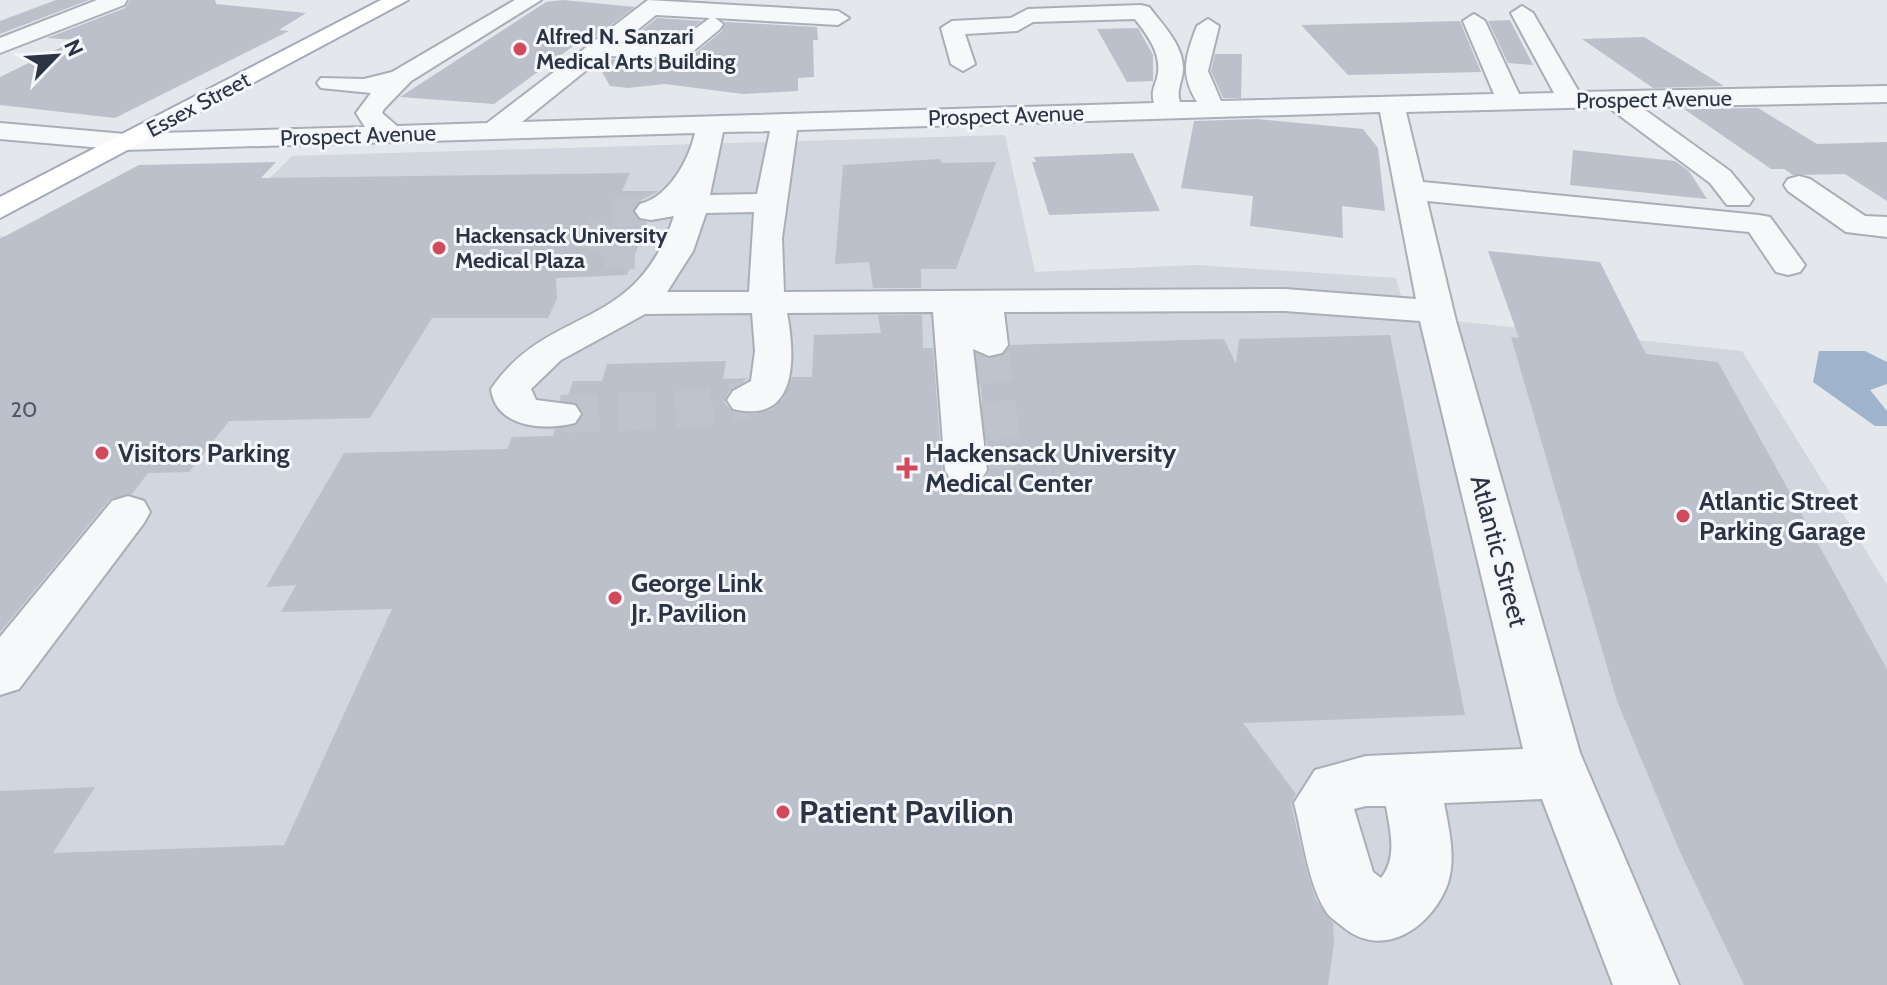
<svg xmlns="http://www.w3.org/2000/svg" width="1887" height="985" viewBox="0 0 1887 985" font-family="Cabin,sans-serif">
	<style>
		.built { fill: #d2d6de }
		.water { fill: #9fb4cc }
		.building { fill: #bbc0ca }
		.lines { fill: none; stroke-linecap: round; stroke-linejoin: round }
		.minor-tunnel-far2 { stroke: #bfc3cb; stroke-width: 30; stroke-dasharray: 30 15; stroke-linecap: butt }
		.minor-tunnel-far1 { stroke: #bfc3cb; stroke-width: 38; stroke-dasharray: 38 19; stroke-linecap: butt }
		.minor-tunnel { stroke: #bfc3cb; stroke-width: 47; stroke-dasharray: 47 24; stroke-linecap: butt }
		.minor-casing { stroke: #a9aeb7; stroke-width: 4 }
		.major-casing { stroke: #a3abb8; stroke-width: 4 }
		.minor { fill: #f7f8fa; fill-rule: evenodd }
		.major { fill: #fff; fill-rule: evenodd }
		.poi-dot { fill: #d1495b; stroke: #f4f6f9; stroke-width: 3 }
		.labels { text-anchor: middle; stroke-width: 6; stroke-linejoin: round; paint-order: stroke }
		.far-poi-label { font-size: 22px; font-weight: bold; fill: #2b3445; stroke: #f4f6f9; text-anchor: start }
		.far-street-label { font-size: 22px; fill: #2b3445; stroke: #f4f6f9 }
		.number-label { font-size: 22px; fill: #4f5766 }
		.poi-label { font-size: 26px; font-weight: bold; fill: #2b3445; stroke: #f4f6f9; text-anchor: start }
		.street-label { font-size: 26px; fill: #2b3445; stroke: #f4f6f9 }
		.near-poi-label { font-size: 32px; font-weight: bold; fill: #2b3445; stroke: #f4f6f9; text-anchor: start }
	</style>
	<rect width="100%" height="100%" fill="#e4e7ec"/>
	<path class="built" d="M1005,135l30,137 161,-7 200,13 11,38 335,35 145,234v400h-1887v-749l217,-6 75,-74z"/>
	<path class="water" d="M1819,351h46l22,11v22l-17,6 17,21v15h-12l-62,-44z"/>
	<path class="building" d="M56,0h33l-89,34v-13z
		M130,0h85l1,4 90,9 -27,17 10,1 -174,87 -115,-13v-28l76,-37 -29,-2 78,-30z
		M563,0l72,7 -49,37 -3,-5 -89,65 -94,-7 146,-95z
		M657,18l45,3 -31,22 -42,-3z
		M1510,20l23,45 -25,-2 -20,-42z
		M1460,21l21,51 -133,3 -47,-50z
		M725,22l92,5 1,13h-5l1,37 -16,1v13l-55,3 -78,-10 -37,4 -18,-2 -12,-21 7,-6 82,1 35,-29z
		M1138,28l15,27v26l-26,1 -30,-53z
		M1644,37l80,49 -71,2 -71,-49z
		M1215,54h27l-1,44h-18l-12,-27z
		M1758,108l59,36 70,-2v59l-42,-27 -52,1 -9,-6h-13l-87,-60z
		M1257,119l106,10 15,19 7,63 -43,-5 1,32 -93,-12 3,-30 -72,-8 13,-67z
		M1573,150l102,11 14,10 18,28 -137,-14z
		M1133,153l27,58 -111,4 -17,-53h4l-2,-5z
		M940,159l2,4 54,-1 -40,107h-35v19h-48l-4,-26 -34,2 8,-99z
		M276,162l-15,16 369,-5 -8,18h37l-20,10 -6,8 5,11 9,2 -20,53 -71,3 1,21 -9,19h-116l-62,100 -141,3 -40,51 -41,1 -16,21 -22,5 -110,133v-393l139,-74z
		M1488,251l112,11 46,92 72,8 169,307v316h-143l-64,-133 -63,-151 -106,-364 8,1z
		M878,315h44l1,33h10l9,122 8,13 15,4 17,-4 8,-13 -13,-116 13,5 13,-3 8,-11 213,-6 12,25 3,-25 151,-4 75,380 -222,8 53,71 -5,10 16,68 9,28 17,23 1,20 -6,42h-1328v-194l95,-4 -42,66 231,-8 108,-236 -111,3 15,-27 -30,2 78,-134 163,-4 5,-12 41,-1 2,-7 21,-3 8,-10 -6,-13 -12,-2 7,-20h29l5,-17 119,-3 -3,18 25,-1 -18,11 -6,13 9,10 22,2 16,-4 12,-11 9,-22h20l2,-42 67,-2z"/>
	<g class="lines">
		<path class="minor-tunnel-far2" d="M635,254l-43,-1 16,-40 43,-2"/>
		<path class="minor-tunnel-far1" d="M989,345l14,110
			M561,414l133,-5 53,-9"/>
		<path class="minor-tunnel" d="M1003,453l2,15"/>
		<g class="minor-casing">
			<path id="minor" d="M97,0h30l-3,5 -124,48v-15z
				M515,0h26l-130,81 -27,28 -2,4 15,13 90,-3 161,-123 190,11 11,7 -11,7 -123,-7 8,6 -3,5 -35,29 -81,-2 -82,66 632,-19c-3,-11 0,-15 3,-25 6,-23 -9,-42 -22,-59l-102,3 -16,9 -52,3 10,30 -12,7 -12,-7 -10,-36 11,-7 59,-3 17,-9 113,-4 8,2c14,18 35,39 34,63 -1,13 -7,20 -3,32h17c-18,-29 -11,-46 0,-76l11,-7 11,7 -11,45 13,30 273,-7 -31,-73 11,-7 11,7 34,73 35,-1 -43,-80 11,-7 11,7 46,79 308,-6v16l-246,5 89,64 23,28 -4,6h-22l-17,-22 -102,-76 -202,5 17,70 336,33 11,2 35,48 -5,7 -12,3 -12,-3 -27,-40 -322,-31 29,120 124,432 99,232h-66l-71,-186 -98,4c5,26 12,54 4,80 -15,43 -64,78 -105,44 -6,-5 -14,-10 -18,-17 -18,-30 -22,-74 -31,-107l21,-33 51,-14 157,-7 -103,-428 -135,-10 -281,1 4,33 -6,8 -13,3 -16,-7 14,121 -6,10 -15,4 -15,-4 -6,-10 -12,-158 -146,1c8,42 12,112 -54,96l-6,-9 6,-9 18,-10 4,-30 -3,-38 -107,1 -84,46 -30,29 5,11 39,5 6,9 -6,9c-31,8 -79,5 -84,-34 59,-86 144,-54 183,-173l-23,4 -11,-2 -5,-7 5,-7c29,-7 49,-44 55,-71l-570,17 -125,-11v-16l125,11 240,-7 -9,-14 15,-20 -50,-5 -4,-5 4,-5 43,1 28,-7zM656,15l54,3 -38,28 -51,-3zM1380,112l36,187 -131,-10 -501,3 -2,-54 15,-108zM770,131l-13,63 -47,1 13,-63zM754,212l-5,80h-82l26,-41 13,-38zM1366,806h20c4,24 12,51 -5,72l-8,-6 -19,-63z
				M1799,176l11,3 55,37 22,1v20l-41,-5 -58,-41 -4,-6 4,-6z
				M128,496l16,5 6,11 -6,11 -125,166 -19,6v-58l112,-136z"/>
		</g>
		<g class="major-casing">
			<path id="major" d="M381,0h27l-408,218v-21z"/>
		</g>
		<use href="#minor" class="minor"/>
		<use href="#major" class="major"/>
	</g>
	<g class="poi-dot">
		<circle cx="520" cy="49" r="8"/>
		<circle cx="439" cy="248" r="8"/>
		<circle cx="102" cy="453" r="8"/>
		<path d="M903 456h8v8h8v8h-8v8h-8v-8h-8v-8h8z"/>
		<circle cx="1683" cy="516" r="8"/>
		<circle cx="615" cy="598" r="8"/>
		<circle cx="783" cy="812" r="8"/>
	</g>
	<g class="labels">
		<g class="far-poi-label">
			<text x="536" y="44">Alfred N. Sanzari<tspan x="536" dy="25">Medical Arts Building</tspan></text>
			<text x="455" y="243">Hackensack University<tspan x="455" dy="25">Medical Plaza</tspan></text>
		</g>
		<g class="far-street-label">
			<text transform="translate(1654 99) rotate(-1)" y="8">Prospect Avenue</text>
			<text transform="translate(198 104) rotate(-28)" y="8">Essex Street</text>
			<text transform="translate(1006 115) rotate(-2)" y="8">Prospect Avenue</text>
			<text transform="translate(358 135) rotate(-2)" y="8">Prospect Avenue</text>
		</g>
		<g class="number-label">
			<text x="24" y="417">20</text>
		</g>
		<g class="poi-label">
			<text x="118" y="462">Visitors Parking</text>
			<text x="925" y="462">Hackensack University<tspan x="925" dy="30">Medical Center</tspan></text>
			<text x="1699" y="510">Atlantic Street<tspan x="1699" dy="30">Parking Garage</tspan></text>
			<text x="631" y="592">George Link<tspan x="631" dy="30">Jr. Pavilion</tspan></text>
		</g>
		<g class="street-label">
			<text transform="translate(1499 551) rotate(75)" y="9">Atlantic Street</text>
		</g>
		<g class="near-poi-label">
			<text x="799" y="823">Patient Pavilion</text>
		</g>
	</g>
	<g transform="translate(56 56) rotate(65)" stroke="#f4f6f9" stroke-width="6" paint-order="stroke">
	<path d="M0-6L14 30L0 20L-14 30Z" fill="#2b3445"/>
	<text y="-12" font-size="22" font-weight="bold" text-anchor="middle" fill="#2b3445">N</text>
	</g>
</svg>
